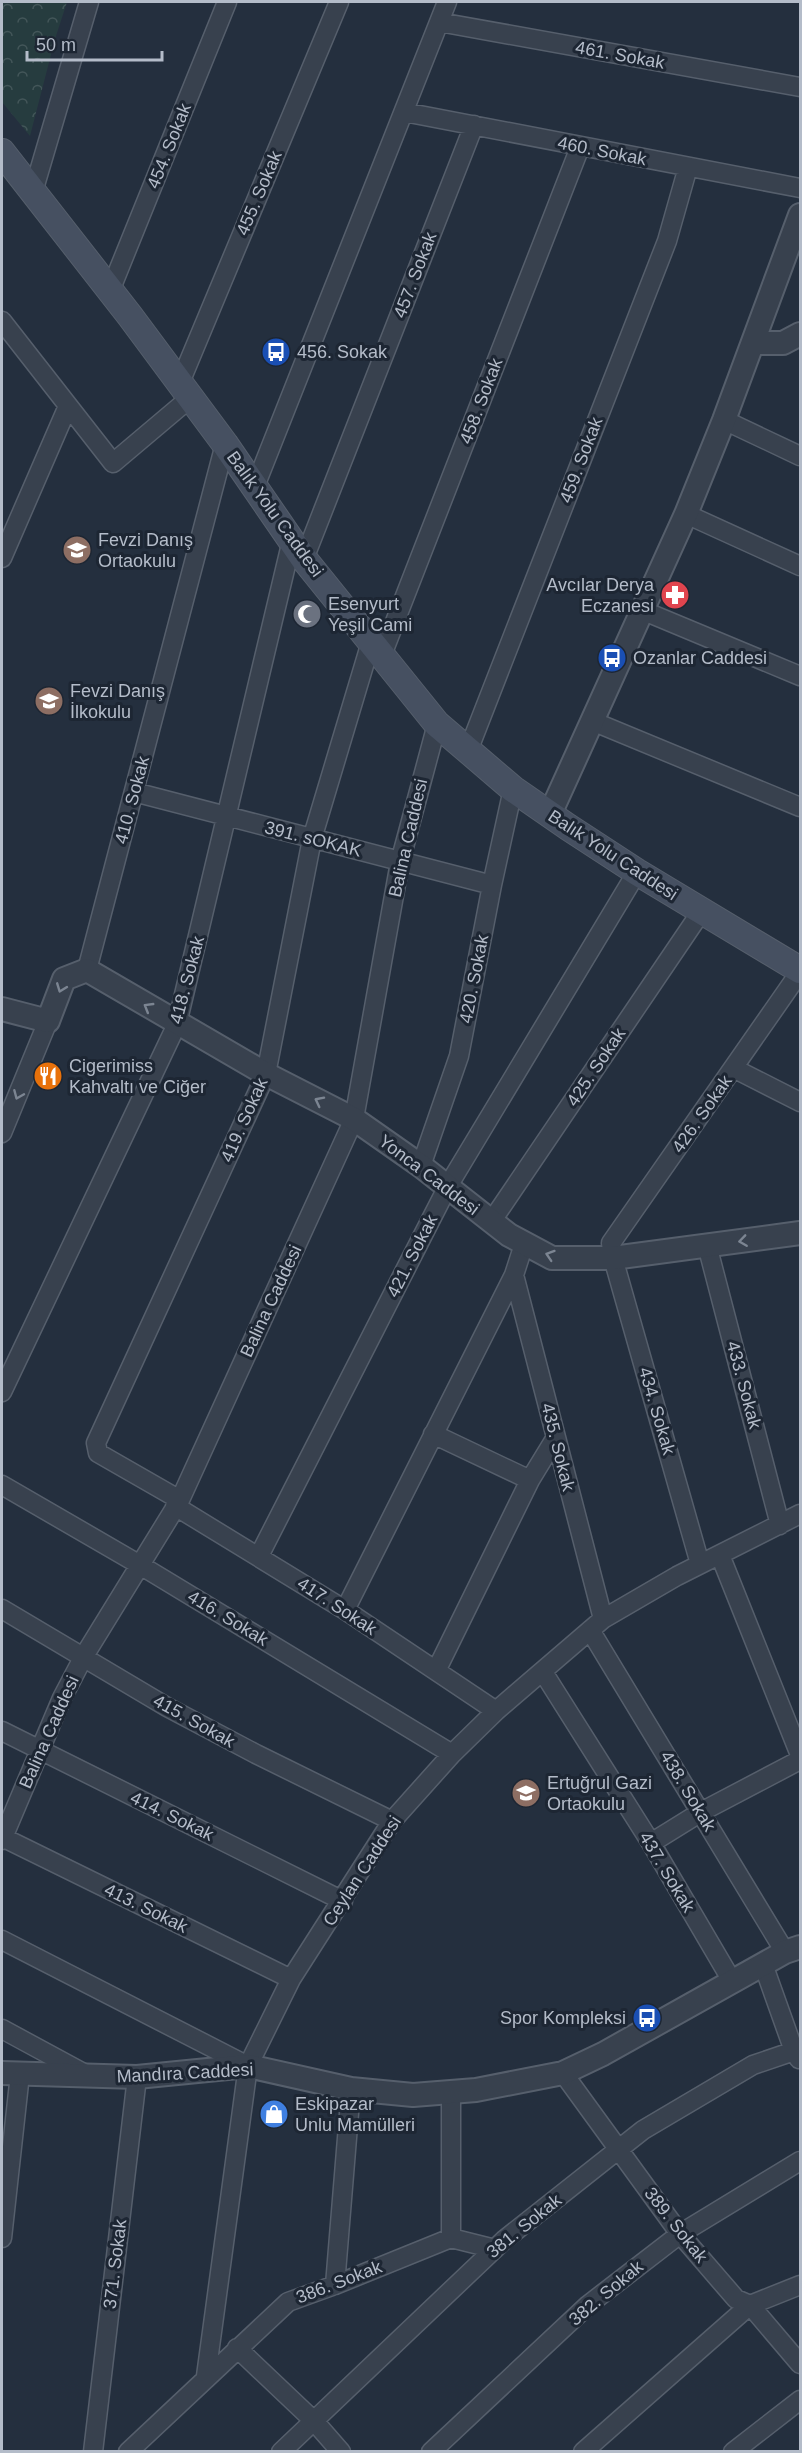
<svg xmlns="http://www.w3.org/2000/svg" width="802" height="2453" viewBox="0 0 802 2453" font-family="Arial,sans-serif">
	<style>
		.forest { fill: url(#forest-crowns) }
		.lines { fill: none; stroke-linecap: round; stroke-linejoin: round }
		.minor-casing { stroke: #565f6c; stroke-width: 21 }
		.tertiary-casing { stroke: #565f6c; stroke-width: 26 }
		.secondary-casing { stroke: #565f6c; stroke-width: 28 }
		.minor { stroke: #38414e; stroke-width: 18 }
		.tertiary { stroke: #38414e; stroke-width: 22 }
		.secondary { stroke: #465061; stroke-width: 26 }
		.oneway { stroke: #7c8592 }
		.labels { text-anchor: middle; stroke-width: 6; stroke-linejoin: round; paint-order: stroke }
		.street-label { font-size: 18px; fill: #b4bcc9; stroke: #1d2633 }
		.poi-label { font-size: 18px; fill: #b4bcc9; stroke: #1d2633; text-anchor: start }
	</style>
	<defs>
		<pattern id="forest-crowns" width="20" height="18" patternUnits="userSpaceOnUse" patternTransform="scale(1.5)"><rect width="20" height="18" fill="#263c3f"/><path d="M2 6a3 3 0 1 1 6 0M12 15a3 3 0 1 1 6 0" fill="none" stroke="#435659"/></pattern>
	</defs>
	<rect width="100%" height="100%" fill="#242f3e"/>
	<path class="forest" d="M2,2h65l-12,37 -25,97 -28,-34z"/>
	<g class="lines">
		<g class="minor-casing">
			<path id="minor" d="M439,22l361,65
				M404,112l396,76
				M33,192l56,-190
				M110,291l117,-289
				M2,321l111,142 77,-65
				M179,385l160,-383
				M724,420l76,36
				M254,489l193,-487
				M686,514l114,52
				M2,558l66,-152
				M304,559l170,-434
				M644,611l156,65
				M382,655l198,-508
				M592,721l208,86
				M468,751l199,-510 21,-74
				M134,792l358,93
				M87,970l138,-526
				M735,1069l65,33
				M2,1133l46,-112
				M421,1166l38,-110 33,-171 21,-96
				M491,1222l210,-310
				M707,1245l73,280
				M514,1275l89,344
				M2,1392l175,-368 115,-484
				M433,1434l97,46
				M2,1485l138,80 312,189
				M180,1500l-82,-47 -2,-10 170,-369 46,-235 59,-197
				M175,1506l170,104 151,101
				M720,1555l80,200
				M259,1556l189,-370 189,-314
				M700,1564l-87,-306 -2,-15 189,-271
				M2,1609l165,98 89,47 136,67
				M345,1610l169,-335 10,-31
				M590,1630l195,322
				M436,1671l94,-191 25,-41
				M543,1672l108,171 81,138
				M2,1731l341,170
				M2,1837l289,142
				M2,1840l60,-142 22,-42 96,-156 174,-381 46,-257 37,-138
				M651,1843l50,-31 99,-52
				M2,1940l246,126
				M763,1964l31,87 5,8
				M2,2029l85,46
				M563,2073l117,161 56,65 14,6 50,59
				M451,2092v146
				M2,2238l18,-164
				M335,2285l16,-196
				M237,2348l77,73 27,31
				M206,2376l42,-310 43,-87 101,-158 60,-67 44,-43 107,-92 74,-43 123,-62
				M93,2452l44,-375
				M128,2452l160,-150 47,-17 116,-47 44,11
				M281,2452l223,-212 139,-110 110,-65 47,-16
				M431,2452l157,-147 92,-71 120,-73
				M583,2452l167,-147 50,-20
				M733,2452l67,-52"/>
		</g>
		<g class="tertiary-casing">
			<path id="tertiary" d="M753,343h30l17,-9
				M550,814l136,-300 38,-94 76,-205
				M2,1009l46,12 16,-42 23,-9 179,104 88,45 67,47 88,69 43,23h61l187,-25
				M2,2073l135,4 111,-11 103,23 62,6 63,-5 87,-17 40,-19 182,-102 15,-5"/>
		</g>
		<g class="secondary-casing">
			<path id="secondary" d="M2,152l128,164 95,128 79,115 133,165 76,65 55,38 69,45 163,98"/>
		</g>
		<use href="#minor" class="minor"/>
		<use href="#tertiary" class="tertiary"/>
		<use href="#secondary" class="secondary"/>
	</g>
	<defs><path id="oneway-chevron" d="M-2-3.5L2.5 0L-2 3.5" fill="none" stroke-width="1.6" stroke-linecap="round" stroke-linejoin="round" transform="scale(1.5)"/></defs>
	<g class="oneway">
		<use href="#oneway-chevron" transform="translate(61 988) rotate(111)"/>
		<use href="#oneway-chevron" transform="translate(148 1007) rotate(-149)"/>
		<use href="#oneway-chevron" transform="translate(18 1095) rotate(113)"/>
		<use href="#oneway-chevron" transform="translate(319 1101) rotate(-153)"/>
		<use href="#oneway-chevron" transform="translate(743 1241) rotate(172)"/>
		<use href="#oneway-chevron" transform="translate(550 1255) rotate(-162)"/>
	</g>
	<defs>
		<g id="bus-disc" transform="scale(1.5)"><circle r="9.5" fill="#1a4fb4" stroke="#1d2633"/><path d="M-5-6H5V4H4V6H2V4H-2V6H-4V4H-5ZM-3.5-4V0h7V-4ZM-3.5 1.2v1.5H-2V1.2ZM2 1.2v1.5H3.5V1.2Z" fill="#fff"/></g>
		<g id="school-disc" transform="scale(1.5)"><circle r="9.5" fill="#8d6e63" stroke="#1d2633"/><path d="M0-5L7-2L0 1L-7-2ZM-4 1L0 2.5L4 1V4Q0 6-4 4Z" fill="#fff"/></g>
		<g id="pharmacy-disc" transform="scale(1.5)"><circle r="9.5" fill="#e0444e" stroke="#1d2633"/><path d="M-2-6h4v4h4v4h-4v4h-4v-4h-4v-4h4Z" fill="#fff"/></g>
		<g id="mosque-disc" transform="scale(1.5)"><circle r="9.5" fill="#6b7280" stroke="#1d2633"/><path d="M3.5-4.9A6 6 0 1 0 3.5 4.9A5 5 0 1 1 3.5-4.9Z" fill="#fff"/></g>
		<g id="restaurant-disc" transform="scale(1.5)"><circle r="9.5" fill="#e8710a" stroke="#1d2633"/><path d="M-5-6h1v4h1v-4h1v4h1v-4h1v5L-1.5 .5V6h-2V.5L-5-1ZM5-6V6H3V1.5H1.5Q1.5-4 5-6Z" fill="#fff"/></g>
		<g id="shop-disc" transform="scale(1.5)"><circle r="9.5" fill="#3f7fe0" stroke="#1d2633"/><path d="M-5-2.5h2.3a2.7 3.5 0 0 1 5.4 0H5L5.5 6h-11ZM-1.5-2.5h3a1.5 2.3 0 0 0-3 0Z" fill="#fff"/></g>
	</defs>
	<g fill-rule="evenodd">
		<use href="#bus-disc" x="276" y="352"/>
		<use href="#school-disc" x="77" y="550"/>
		<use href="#pharmacy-disc" x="675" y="595"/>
		<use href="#mosque-disc" x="307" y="614"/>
		<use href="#bus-disc" x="612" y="658"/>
		<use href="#school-disc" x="49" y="701"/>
		<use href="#restaurant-disc" x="48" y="1076"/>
		<use href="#school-disc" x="526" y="1793"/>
		<use href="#bus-disc" x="647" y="2018"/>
		<use href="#shop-disc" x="274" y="2114"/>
	</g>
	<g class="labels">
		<g class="street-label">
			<text transform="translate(620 55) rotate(10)" y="6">461. Sokak</text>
			<text transform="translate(169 146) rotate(-68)" y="6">454. Sokak</text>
			<text transform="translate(602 151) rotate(11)" y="6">460. Sokak</text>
			<text transform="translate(259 193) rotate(-67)" y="6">455. Sokak</text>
			<text transform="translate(415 275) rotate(-69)" y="6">457. Sokak</text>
			<text transform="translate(481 401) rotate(-69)" y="6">458. Sokak</text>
			<text transform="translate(581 460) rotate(-69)" y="6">459. Sokak</text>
			<text transform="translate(275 514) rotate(54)" y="6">Balık Yolu Caddesi</text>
			<text transform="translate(132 800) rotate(-75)" y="6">410. Sokak</text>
			<text transform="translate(408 838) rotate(-77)" y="6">Balina Caddesi</text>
			<text transform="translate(313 839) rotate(14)" y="6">391. sOKAK</text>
			<text transform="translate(613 855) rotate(33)" y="6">Balık Yolu Caddesi</text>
			<text transform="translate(474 979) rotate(-79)" y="6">420. Sokak</text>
			<text transform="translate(187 980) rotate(-75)" y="6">418. Sokak</text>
			<text transform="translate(596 1067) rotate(-56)" y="6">425. Sokak</text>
			<text transform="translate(702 1114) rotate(-55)" y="6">426. Sokak</text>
			<text transform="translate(244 1120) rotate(-66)" y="6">419. Sokak</text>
			<text transform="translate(429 1175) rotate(37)" y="6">Yonca Caddesi</text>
			<text transform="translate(412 1256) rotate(-63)" y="6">421. Sokak</text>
			<text transform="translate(271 1301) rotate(-65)" y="6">Balina Caddesi</text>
			<text transform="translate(744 1385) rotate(75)" y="6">433. Sokak</text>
			<text transform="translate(657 1411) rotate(74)" y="6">434. Sokak</text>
			<text transform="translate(558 1447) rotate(76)" y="6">435. Sokak</text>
			<text transform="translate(337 1606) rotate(33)" y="6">417. Sokak</text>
			<text transform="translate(228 1618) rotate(31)" y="6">416. Sokak</text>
			<text transform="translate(194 1721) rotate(29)" y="6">415. Sokak</text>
			<text transform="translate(49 1732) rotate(-66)" y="6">Balina Caddesi</text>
			<text transform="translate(688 1791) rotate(59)" y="6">438. Sokak</text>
			<text transform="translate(172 1816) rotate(26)" y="6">414. Sokak</text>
			<text transform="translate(362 1871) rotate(-57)" y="6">Ceylan Caddesi</text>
			<text transform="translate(667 1872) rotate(59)" y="6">437. Sokak</text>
			<text transform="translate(146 1908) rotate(26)" y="6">413. Sokak</text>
			<text transform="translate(185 2073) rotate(-3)" y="6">Mandıra Caddesi</text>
			<text transform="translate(676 2225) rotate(52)" y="6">389. Sokak</text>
			<text transform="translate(524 2226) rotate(-39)" y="6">381. Sokak</text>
			<text transform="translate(115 2264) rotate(-83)" y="6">371. Sokak</text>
			<text transform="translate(339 2282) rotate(-21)" y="6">386. Sokak</text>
			<text transform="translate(606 2293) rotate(-40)" y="6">382. Sokak</text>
		</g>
		<g class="poi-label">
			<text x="297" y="358">456. Sokak</text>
			<text x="98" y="546">Fevzi Danış<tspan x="98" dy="21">Ortaokulu</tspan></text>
			<text x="654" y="591" text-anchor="end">Avcılar Derya<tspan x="654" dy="21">Eczanesi</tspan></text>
			<text x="328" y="610">Esenyurt<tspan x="328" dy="21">Yeşil Cami</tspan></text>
			<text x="633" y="664">Ozanlar Caddesi</text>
			<text x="70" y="697">Fevzi Danış<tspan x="70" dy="21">İlkokulu</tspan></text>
			<text x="69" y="1072">Cigerimiss<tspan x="69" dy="21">Kahvaltı ve Ciğer</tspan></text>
			<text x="547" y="1789">Ertuğrul Gazi<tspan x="547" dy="21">Ortaokulu</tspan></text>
			<text x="626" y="2024" text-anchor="end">Spor Kompleksi</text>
			<text x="295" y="2110">Eskipazar<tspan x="295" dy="21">Unlu Mamülleri</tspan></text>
		</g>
	</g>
	<rect width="802" height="2453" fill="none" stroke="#b4bcc9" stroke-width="6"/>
	<path d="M27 51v9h135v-9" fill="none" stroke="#b4bcc9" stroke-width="3"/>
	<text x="36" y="51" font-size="18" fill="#b4bcc9" stroke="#1d2633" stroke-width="4.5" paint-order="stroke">50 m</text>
</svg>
